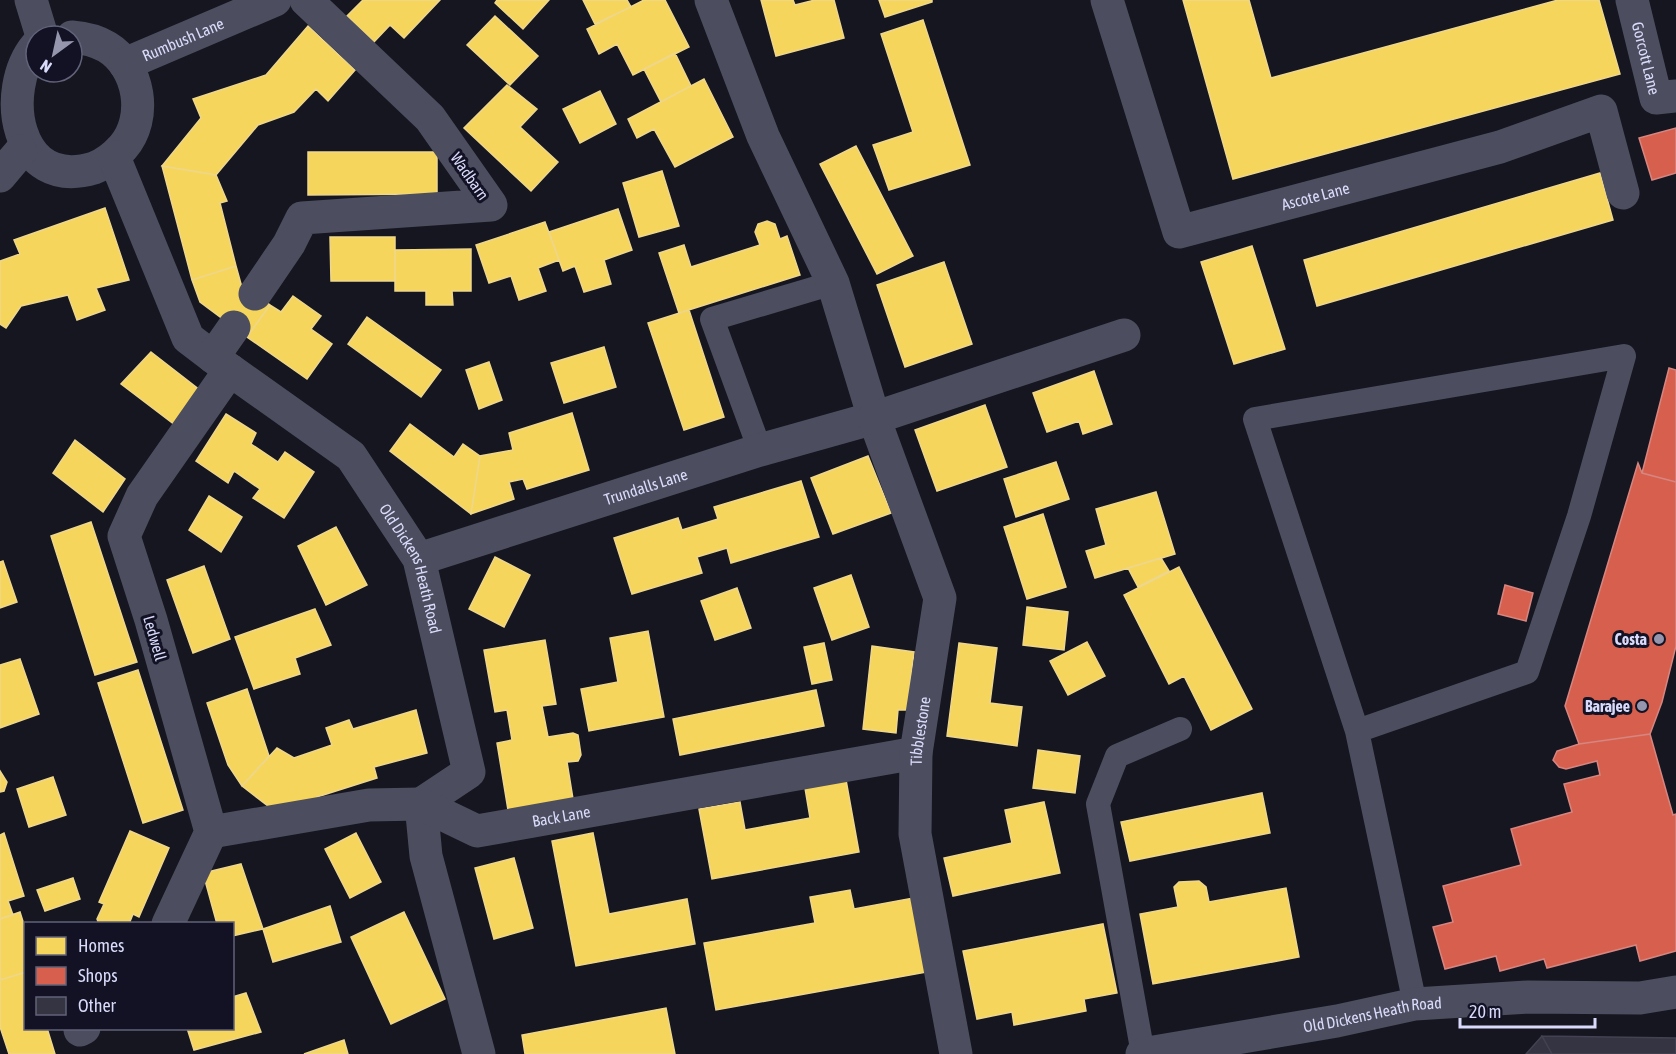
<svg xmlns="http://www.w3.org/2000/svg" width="1676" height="1054" viewBox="0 0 1676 1054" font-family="'Asap Condensed',sans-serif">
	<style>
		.homes { fill: #f6d55c; stroke: #eed78c; stroke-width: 1.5 }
		.shops { fill: #d6604d; stroke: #d78581; stroke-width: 1.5 }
		.building { fill: #343442; stroke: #434253; stroke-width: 1.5 }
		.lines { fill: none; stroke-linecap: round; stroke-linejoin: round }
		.service { stroke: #4c4e5f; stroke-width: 24 }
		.minor { stroke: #4c4e5f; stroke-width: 33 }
		.tertiary { stroke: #4c4e5f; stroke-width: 33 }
		.poi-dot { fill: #9596ae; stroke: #121224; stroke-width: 2 }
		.labels { text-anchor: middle; stroke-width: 6; stroke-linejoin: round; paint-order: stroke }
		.street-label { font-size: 16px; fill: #dadbfb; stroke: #121224 }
		.poi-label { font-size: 16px; font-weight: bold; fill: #dadbfb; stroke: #121224; text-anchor: end }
	</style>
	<rect width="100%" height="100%" fill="#161620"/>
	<path class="homes" d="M363,0h77l-36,38 -14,-13 -16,17 -27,-26z
		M497,0h52l-26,29 -28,-26z
		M583,0h44l4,7 -36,17z
		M644,0h21l24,47 -56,28 -16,-31 -18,10 -12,-25z
		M761,0h32l2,5 20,-5h19l10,38 -68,18z
		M879,0h53v2l-47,15z
		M1183,0h66l22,78 287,-78h41l21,74 -387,105z
		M495,16l43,40 -28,29 -43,-40z
		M923,20l47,145 -81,25 -16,-45 40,-13 -32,-98z
		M308,26l47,44 -27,31 -12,-12 -22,23 -36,13 -42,50 -54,-9 39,-48 -8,-19 73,-24z
		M675,53l16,33 -30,16 -17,-33z
		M704,79l29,58 -58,30 -21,-38 -17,9 -9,-19z
		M507,85l30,24 -17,18 38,35 -27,29 -67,-63z
		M600,91l16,33 -36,19 -17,-34z
		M856,146l57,110 -36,18 -57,-110z
		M308,152h129v42l-129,1z
		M162,166l54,9 11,26 -7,2 16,63 -44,14z
		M662,171l17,55 -40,11 -16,-54z
		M1600,173l13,47 -296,86 -13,-46z
		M105,208l24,72 -33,8 9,22 -28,10 -9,-25 -47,11 -15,22 -6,-4v-63l20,-7 -6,-14z
		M618,209l14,41 -28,10 7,24 -27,8 -9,-26 -12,5 -14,-39z
		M767,221l8,3 5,15 7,-3 13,39 -121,38 -20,-60 25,-8 7,22 69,-22 -5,-13 3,-8z
		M545,222l14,38 -21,8 8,23 -27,9 -8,-24 -22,7 -13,-38z
		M330,237h65v44h-64z
		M1252,246l33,103 -51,15 -33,-102z
		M471,249v42h-19l1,14h-27v-14h-31v-41z
		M944,262l28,82 -67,23 -28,-82z
		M236,266l5,18 29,21 -23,32 -47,-35 -8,-22z
		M293,296l28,20 -10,13 21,15 -25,35 -60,-42 23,-32 11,7z
		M689,310l35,107 -40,13 -36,-107z
		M367,317l74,53 -20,27 -73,-53z
		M604,347l12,40 -52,16 -13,-40z
		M151,352l50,39 -26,34 -54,-41z
		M489,362l13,38 -23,9 -13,-39z
		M1094,371l18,53 -29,10 -4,-13 -32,11 -14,-39z
		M985,405l22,62 -70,24 -22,-61z
		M572,413l17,57 -62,19 -4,-10 -14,3 5,17 -43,15 9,-58 33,-6 -4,-17z
		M226,414l30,19 -5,11 27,18 7,-10 29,20 -30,46 -31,-20 7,-9 -26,-18 -6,12 -32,-22z
		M410,424l44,33 9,-13 17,12 -9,58 -81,-63z
		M75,440l50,39 -22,33 -50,-39z
		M868,456l23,57 -58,21 -22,-56z
		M1056,462l13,37 -53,18 -12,-38z
		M801,481l18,56 -88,26 -4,-15 -30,9 5,16 -70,21 -18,-56 64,-20 4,12 36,-11 -4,-12z
		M1156,492l19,62 -80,24 -9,-27 20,-6 -10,-36z
		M209,496l33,21 -21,35 -32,-22z
		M1043,514l23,73 -39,12 -23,-72z
		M91,522l46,140 -42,13 -44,-139z
		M336,527l31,58 -41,20 -28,-59z
		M495,557l35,18 -26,52 -35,-18z
		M1161,558l8,13 -31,16 -10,-19z
		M3,561l14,41 -17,6v-46z
		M204,566l26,73 -37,14 -26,-73z
		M1179,567l73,142 -41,21 -27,-54 -15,8 -45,-89z
		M851,575l18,52 -37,13 -18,-52z
		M737,588l14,40 -36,12 -14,-39z
		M1027,607l41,5 -4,38 -41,-5z
		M315,609l16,36 -36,13 5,16 -46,15 -19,-52z
		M648,631l16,86 -75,14 -8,-42 37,-7 -8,-44z
		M545,640l11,64 -14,2 6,31 25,-4 5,2 3,20 -3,6 -11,1 6,37 -65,11 -11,-67 15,-3 -5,-30 -12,2 -11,-62z
		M1087,642l18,34 -37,19 -18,-34z
		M824,643l8,37 -20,4 -8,-37z
		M959,643l38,5 -7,55 32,4 -5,39 -70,-10z
		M872,646l42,6 -7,58h-9l-2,23 -33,-4z
		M20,659l19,55 -39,14v-63z
		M138,670l45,140 -40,13 -45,-140z
		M247,689l22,67 -27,30 -14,-21 -21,-62z
		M816,690l8,36 -144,29 -7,-36z
		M416,710l11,43 -53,14 3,11 -60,19 4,7 -40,12 -39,-30 35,-38 17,10 38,-13 -6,-17 23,-8 4,9z
		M1038,750l42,6 -5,37 -42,-5z
		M0,771l7,11 -3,9 -4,1z
		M53,777l13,38 -37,12 -12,-38z
		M846,780l13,72 -147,27 -13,-70 41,-7 5,28 65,-12 -5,-30z
		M1262,793l8,40 -140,28 -9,-39z
		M1044,802l16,71 -107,23 -9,-38 68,-15 -7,-33z
		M130,831l39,17 -30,69 -6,-3 -4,10h-30l-2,-5 7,-15 -5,-2z
		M4,833l20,63 -16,5 5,14 -13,4v-84z
		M356,833l25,49 -31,16 -25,-49z
		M593,833l16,81 78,-15 8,45 -119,22 -24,-125z
		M514,858l19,70 -39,11 -19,-71z
		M241,864l22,65 -31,7v-12h-15l-14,-51z
		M73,878l7,21 -35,12 -8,-21z
		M1199,881l7,6 3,15 77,-14 13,69 -146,27 -13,-70 38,-7 -4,-20 5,-5z
		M850,890l4,19 59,-11 14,74 -211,38 -12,-67 111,-20 -5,-26z
		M330,906l11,36 -68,20 -10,-33z
		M20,912l6,19v41l-26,8v-61z
		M404,912l41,87 -54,25 -40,-87z
		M1103,924l14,69 -33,6 2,12 -72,14 -2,-13 -35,7 -14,-68z
		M26,972v56h21l8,26h-46l-9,-27v-47z
		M246,993l15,39 -67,18 -7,-22h45v-31z
		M666,1008l9,46h-150l-3,-19z
		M344,1040l4,14h-44z"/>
	<path class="shops" d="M1676,128v45l-24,7 -13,-42z
		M1669,368l7,2v112l-34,-9z
		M1638,463l4,10 34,9v164l-14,56 -12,32 -71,10 -14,-38z
		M1505,585l28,8 -7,28 -28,-7z
		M1650,734l23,81 3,-1v137l-36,10 -4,-16 -89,23 -3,-9 -44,12 -4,-15 -51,13 -12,-42 20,-5 -10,-36 78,-21 -10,-36 61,-17 -8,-28 36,-9 -3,-14 -31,8 -7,-2 -6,-7 4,-9 22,-7z"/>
	<path class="building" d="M1542,1036l10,18h-26z
		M1542,1036l134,2v16h-124z"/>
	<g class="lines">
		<path class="service" d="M760,450l-48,-131 121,-36
			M1357,731l170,-59 52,-156 45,-160 -369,63 102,312 58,273
			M1143,1054l-45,-250 19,-48 63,-27"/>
		<g class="minor">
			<path d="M31,0l11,36"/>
			<path id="s1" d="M1107,0l72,232 321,-85 101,-36 22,82"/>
			<path id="s2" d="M1632,0l24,98 20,-2"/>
			<path d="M36,46c-36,43 -22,146 58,122 11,-4 21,-12 29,-21 25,-29 17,-80 -16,-100 -12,-7 -22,-9 -35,-10"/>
			<path id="s3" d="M125,64l150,-64"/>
			<path id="s4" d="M114,157l74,181 42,32 121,86 68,103 50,213 -48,32 5,52 53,198"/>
			<path d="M0,176l21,-25"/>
			<path d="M255,294l34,-50 13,-26 189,-13 -61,-87 -124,-118"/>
			<path d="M213,357l21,-30"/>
			<path id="s5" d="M419,559l341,-109 114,-32 -41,-135 -70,-147 -52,-136"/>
			<path id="s6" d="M211,832l158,-27 52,-1 56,27 439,-78"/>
			<path d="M168,924l43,-92 -60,-212 -27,-84 18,-40 88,-126"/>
			<path d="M80,1030l4,-2"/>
			<path id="s7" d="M956,1054l-41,-220 1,-81 24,-155 -66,-180 250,-83"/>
		</g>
		<path class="tertiary" id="s8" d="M1142,1054l195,-33 78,-17 113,-7 112,1 36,-6"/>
	</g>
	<g class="poi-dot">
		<circle cx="1659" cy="639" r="6"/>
		<circle cx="1642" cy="706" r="6"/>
	</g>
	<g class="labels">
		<g class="street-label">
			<text dy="6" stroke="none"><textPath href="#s3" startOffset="63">Rumbush Lane</textPath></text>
			<text dy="6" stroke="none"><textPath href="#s2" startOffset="60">Gorcott Lane</textPath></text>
			<text transform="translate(470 176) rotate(55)" y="6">Wadbarn</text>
			<text dy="6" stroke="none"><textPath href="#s1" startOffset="384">Ascote Lane</textPath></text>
			<text dy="6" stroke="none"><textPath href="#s5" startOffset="238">Trundalls Lane</textPath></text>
			<text dy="6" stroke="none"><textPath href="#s4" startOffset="526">Old Dickens Heath Road</textPath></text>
			<text transform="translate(155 638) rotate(74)" y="6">Ledwell</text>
			<text dy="6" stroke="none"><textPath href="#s7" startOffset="327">Tibblestone</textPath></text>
			<text dy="6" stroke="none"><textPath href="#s6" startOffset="360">Back Lane</textPath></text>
			<text dy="6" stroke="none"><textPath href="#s8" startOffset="234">Old Dickens Heath Road</textPath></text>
		</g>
		<g class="poi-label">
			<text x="1647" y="645">Costa</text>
			<text x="1630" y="712">Barajee</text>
		</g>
	</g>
	<rect x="24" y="922" width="210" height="108" fill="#121224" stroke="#62627a" stroke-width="1.5"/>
	<rect x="36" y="937" width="30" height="18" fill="#f6d55c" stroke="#62627a" stroke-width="1.5"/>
	<text x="78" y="952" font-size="18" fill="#dadbfb">Homes</text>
	<rect x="36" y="967" width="30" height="18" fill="#d6604d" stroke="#62627a" stroke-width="1.5"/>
	<text x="78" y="982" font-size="18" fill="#dadbfb">Shops</text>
	<rect x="36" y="997" width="30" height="18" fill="#343442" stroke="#62627a" stroke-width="1.5"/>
	<text x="78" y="1012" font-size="18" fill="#dadbfb">Other</text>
	<g transform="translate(54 54) rotate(213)"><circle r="28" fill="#121224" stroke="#62627a" stroke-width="1.5"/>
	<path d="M0-4.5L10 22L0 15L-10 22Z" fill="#9596ae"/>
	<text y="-9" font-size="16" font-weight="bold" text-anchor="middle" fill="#dadbfb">N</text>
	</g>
	<path d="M1460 1018v9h135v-9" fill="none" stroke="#dadbfb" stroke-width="3"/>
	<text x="1469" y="1018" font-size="18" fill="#dadbfb" stroke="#121224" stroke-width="4.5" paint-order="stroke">20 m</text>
</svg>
